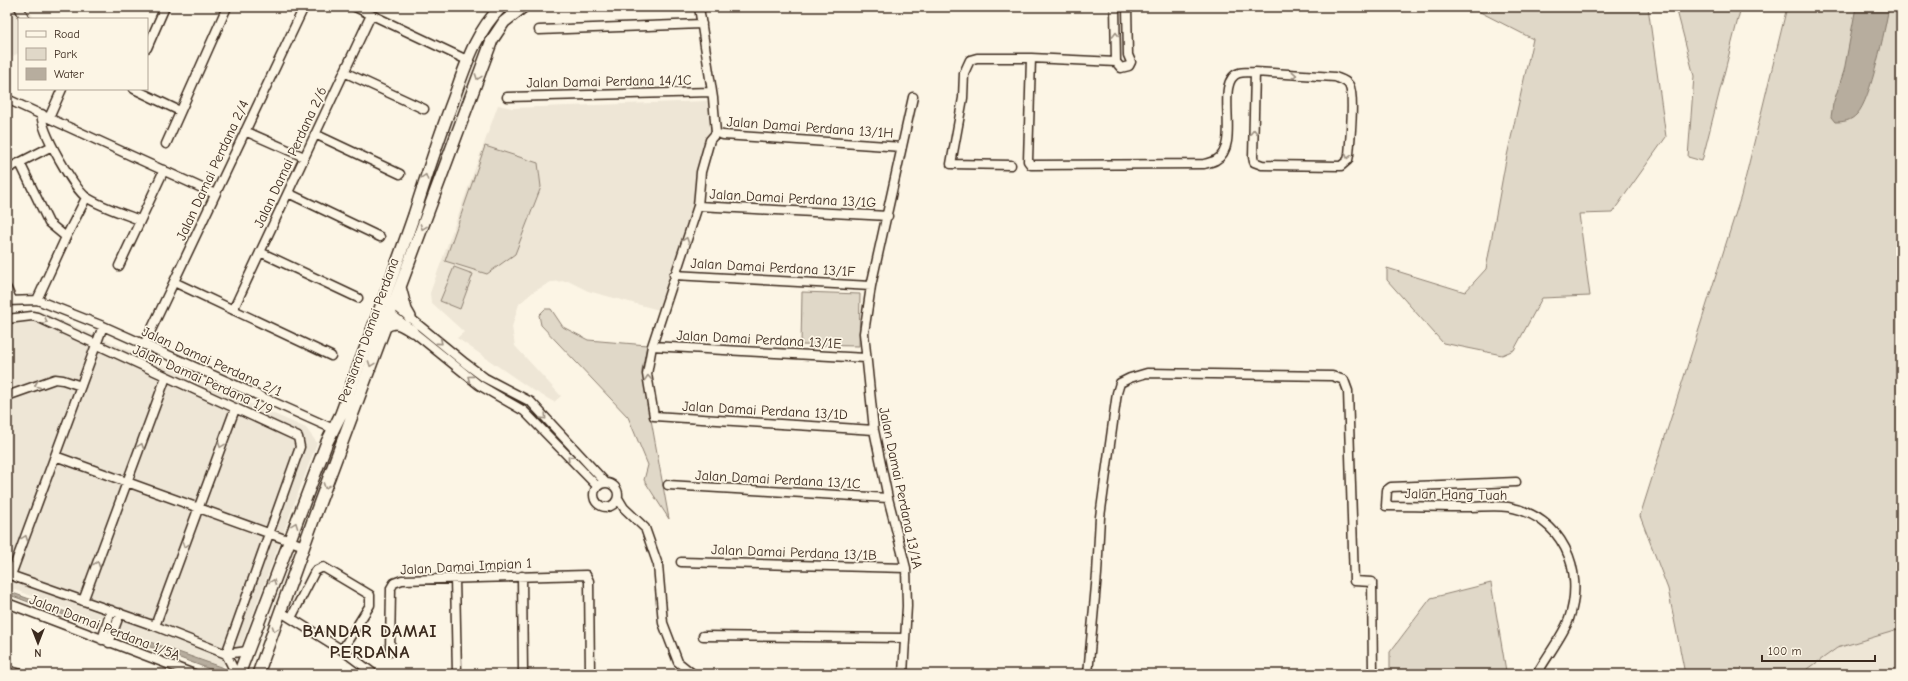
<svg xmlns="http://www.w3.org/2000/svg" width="1908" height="681" viewBox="0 0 1908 681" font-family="'Comic Neue',sans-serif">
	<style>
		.built { fill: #eee6d6 }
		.green { fill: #e0d8c8; stroke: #8e8173 }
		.water { fill: #b7ad9e; stroke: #85796b }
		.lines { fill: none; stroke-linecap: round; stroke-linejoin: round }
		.street-casing { stroke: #3b2a1e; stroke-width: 11 }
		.secondary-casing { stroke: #3b2a1e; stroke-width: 14 }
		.street { stroke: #fcf5e5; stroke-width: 8 }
		.secondary { stroke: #fcf5e5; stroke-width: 11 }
		.oneway { stroke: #9c9082 }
		.labels { text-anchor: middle; stroke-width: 3.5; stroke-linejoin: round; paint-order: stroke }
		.street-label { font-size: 14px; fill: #3b2a1e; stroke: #fcf5e5 }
		.district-label { font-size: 18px; font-weight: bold; letter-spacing: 1px; fill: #3b2a1e; stroke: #fcf5e5 }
	</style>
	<rect width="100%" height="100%" fill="#fcf5e5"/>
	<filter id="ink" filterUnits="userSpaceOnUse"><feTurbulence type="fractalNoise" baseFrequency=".025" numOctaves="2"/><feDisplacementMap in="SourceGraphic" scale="8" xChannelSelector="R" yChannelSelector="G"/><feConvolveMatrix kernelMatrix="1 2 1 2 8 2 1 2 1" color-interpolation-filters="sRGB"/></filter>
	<g filter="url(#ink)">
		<path class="built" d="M7,7h21l6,12h-15v34l-12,6z
			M708,101l2,35 -14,65 -37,109 -71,-19 -20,-10 -17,1 -18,10 -14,12 -7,23 3,19 46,50 -7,6 -23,-13 -74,-51 7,-6 -33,-30 -1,-9 68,-188 14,3z
			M38,310l268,118 11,15 -76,203 -19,21 -215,-80v-273z
			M1901,629v45h-100l36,-26z"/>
		<path class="green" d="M1479,7h169l18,130 -54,76 -33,1 11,82 -48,2 -28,52 -12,5 -59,-12 -56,-63v-12l78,24 21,-23 19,-104 28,-126 -55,-28z
			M1676,7h65l-39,154 -14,-4 6,-81z
			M1787,7h114v622l-64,19 -36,26h-116l-17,-85 -28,-73 101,-320z
			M485,146l53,17 3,24 -26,67 -28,20 -42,-13z
			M454,267l19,7 -13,35 -20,-8z
			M802,292l58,2 -1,52 -58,-1z
			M545,309h6l12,18 25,13 59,5 -5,25 27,149 -25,-39 4,-15 -20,-48 -87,-92 -2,-10z
			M1491,583l15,88 -2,3h-114v-22l41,-54z"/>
		<path class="water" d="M1856,7h33c-4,21 -18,93 -32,107 -6,7 -14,8 -22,8l-4,-5 2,-13 11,-33z
			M7,591l222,79 3,4h-9l-216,-80z"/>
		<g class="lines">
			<g class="street-casing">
				<path id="street" d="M19,7l6,12
					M355,7l112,53
					M699,7l14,91 3,35
					M1115,7l1,55
					M539,30l163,-6
					M147,48l18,-41
					M1031,58l-3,103 3,4 173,-1c4,-1 8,-2 12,-4 26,-14 -3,-79 23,-87 5,-1 11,-1 16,-1l80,5c5,2 11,3 14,8 6,10 1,56 0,70l-1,5 -7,6 -79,-1 -8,-3 -1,-5 2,-85
					M1116,62l5,6 8,-2 2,-4 -3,-7 -1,-48
					M344,72l80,37
					M134,89l46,22
					M507,97l205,-5
					M7,99l208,95
					M42,114c-4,13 33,76 44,83 13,9 38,17 54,23
					M49,118l13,-29
					M245,131l59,26
					M716,133l-6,7 -9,32 -3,34 -46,140 -5,28 7,42 220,14
					M716,133l7,2 179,12
					M315,134l85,40
					M166,144l61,-137
					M20,163l29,60 17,14
					M1011,165l-60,-1 12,-66 1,-25 6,-13 7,-2h54l85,4
					M7,169l45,-23
					M288,193l92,44
					M698,206l190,10
					M260,252l98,46
					M119,266l45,-96
					M674,275l197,11
					M174,282l157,74
					M7,289l5,11
					M37,300l29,-63 20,-39
					M7,301l30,-1 66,26 226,101
					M389,303l9,5 67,55 20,15 46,24 74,80
					M233,310l138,-295
					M386,312l9,5 84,68 45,26 73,75
					M7,319l25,-3 5,1 261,120 2,10 -74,207
					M144,345l160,-338
					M652,346l214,12
					M7,396l48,-17 8,1 18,6
					M55,456l249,90
					M1516,482l-125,5 -4,3 -1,16c27,0 55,1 82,1 13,0 27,-2 40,0 54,9 78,63 61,112 -5,15 -24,40 -32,55
					M594 495a12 12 0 1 1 24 0a12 12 0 1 1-24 0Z
					M668,485l220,13
					M618,498l6,10 21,20 13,37 5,58 15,39 15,12
					M681,562l225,6
					M7,574l148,52 71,28 21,-3
					M11,575l92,-249
					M522,576l1,98
					M455,578l2,96
					M83,601l83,-224
					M7,603l187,71
					M281,612l61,38 32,24
					M291,618l24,-47 8,-4 47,28v10l-28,45
					M155,626l80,-217
					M703,636l202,2
					M102,640l9,-30
					M109,643l11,-30
					M390,652l1,-64 3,-5 8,-3 184,-5 3,6 1,93
					M226,654l10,20
					M7,670l14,4
					M903,674l4,-68 -1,-38 -18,-70 -14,-68 -10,-97 7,-47 42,-189
					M1088,674l9,-100 3,-57 17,-124 3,-10 10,-5 17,-5 185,3 12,4 4,11 6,190 18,1 1,92"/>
			</g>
			<g class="secondary-casing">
				<path id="secondary" d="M400,287l6,23 4,7
					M385,327c10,-8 17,-2 27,4
					M239,674l88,-232 14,-28c24,-66 50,-132 73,-199 12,-38 24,-75 38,-112 13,-35 22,-69 49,-96
					M258,674l57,-159 177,-475 12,-18 19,-15"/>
			</g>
			<use href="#street" class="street"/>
			<use href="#secondary" class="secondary"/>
		</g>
		<defs><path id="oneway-chevron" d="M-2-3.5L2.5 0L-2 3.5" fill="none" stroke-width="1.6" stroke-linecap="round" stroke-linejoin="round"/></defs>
		<g class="oneway">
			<use href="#oneway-chevron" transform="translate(1116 35) rotate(-90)"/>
			<use href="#oneway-chevron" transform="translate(1294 75) rotate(4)"/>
			<use href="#oneway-chevron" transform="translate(478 77) rotate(110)"/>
			<use href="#oneway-chevron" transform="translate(1254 132) rotate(-89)"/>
			<use href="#oneway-chevron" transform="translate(1348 156) rotate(105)"/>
			<use href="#oneway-chevron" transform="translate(425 177) rotate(-72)"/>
			<use href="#oneway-chevron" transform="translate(423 227) rotate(110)"/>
			<use href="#oneway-chevron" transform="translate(686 240) rotate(-71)"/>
			<use href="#oneway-chevron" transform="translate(45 321) rotate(25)"/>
			<use href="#oneway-chevron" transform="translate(440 342) rotate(40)"/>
			<use href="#oneway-chevron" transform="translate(371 364) rotate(110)"/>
			<use href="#oneway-chevron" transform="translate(470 378) rotate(-143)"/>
			<use href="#oneway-chevron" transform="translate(648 378) rotate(-93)"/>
			<use href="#oneway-chevron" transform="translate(37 385) rotate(157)"/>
			<use href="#oneway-chevron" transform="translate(544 417) rotate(47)"/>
			<use href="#oneway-chevron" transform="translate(221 445) rotate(110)"/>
			<use href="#oneway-chevron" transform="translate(141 446) rotate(-70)"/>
			<use href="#oneway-chevron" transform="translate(570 458) rotate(-133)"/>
			<use href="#oneway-chevron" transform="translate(326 486) rotate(110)"/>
			<use href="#oneway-chevron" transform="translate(295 525) rotate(-69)"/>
			<use href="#oneway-chevron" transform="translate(25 538) rotate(-70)"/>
			<use href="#oneway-chevron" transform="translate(185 545) rotate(110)"/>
			<use href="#oneway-chevron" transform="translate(97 564) rotate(-70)"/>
			<use href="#oneway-chevron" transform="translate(273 582) rotate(-69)"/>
			<use href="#oneway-chevron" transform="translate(275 629) rotate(109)"/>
		</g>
	</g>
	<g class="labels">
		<g class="street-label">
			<text transform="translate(609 81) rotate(-1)" y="5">Jalan Damai Perdana 14/1C</text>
			<text transform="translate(810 127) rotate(4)" y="5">Jalan Damai Perdana 13/1H</text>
			<text transform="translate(290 157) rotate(-65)" y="5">Jalan Damai Perdana 2/6</text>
			<text transform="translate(212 170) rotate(-65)" y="5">Jalan Damai Perdana 2/4</text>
			<text transform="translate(793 198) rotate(3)" y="5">Jalan Damai Perdana 13/1G</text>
			<text transform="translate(773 267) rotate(3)" y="5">Jalan Damai Perdana 13/1F</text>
			<text transform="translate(368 330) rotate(-70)" y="5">Persiaran Damai Perdana</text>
			<text transform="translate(759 339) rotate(3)" y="5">Jalan Damai Perdana 13/1E</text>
			<text transform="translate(212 361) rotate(24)" y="5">Jalan Damai Perdana 2/1</text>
			<text transform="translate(203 379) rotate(24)" y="5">Jalan Damai Perdana 1/9</text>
			<text transform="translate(765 410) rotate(3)" y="5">Jalan Damai Perdana 13/1D</text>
			<text transform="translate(778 479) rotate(3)" y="5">Jalan Damai Perdana 13/1C</text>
			<text transform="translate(901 488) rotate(78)" y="5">Jalan Damai Perdana 13/1A</text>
			<text transform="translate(1456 494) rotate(1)" y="5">Jalan Hang Tuah</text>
			<text transform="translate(794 552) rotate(2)" y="5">Jalan Damai Perdana 13/1B</text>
			<text transform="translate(466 566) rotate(-3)" y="5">Jalan Damai Impian 1</text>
			<text transform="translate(105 627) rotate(21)" y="5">Jalan Damai Perdana 1/5A</text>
		</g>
		<g class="district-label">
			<text x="370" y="637">BANDAR DAMAI<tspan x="370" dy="21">PERDANA</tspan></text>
		</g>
	</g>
	<rect width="1908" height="681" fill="none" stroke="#fcf5e5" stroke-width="24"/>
	<rect x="12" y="12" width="1884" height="657" fill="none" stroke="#3b2a1e" stroke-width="1.5" filter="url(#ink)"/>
	<rect x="18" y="18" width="130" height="72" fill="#fcf5e5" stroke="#afa495"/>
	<rect x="26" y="31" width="20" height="6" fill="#fcf5e5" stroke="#afa495"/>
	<text x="54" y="38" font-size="12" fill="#3b2a1e">Road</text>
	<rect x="26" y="48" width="20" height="12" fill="#e0d8c8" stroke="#afa495"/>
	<text x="54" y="58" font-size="12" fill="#3b2a1e">Park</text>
	<rect x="26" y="68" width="20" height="12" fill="#b7ad9e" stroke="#afa495"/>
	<text x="54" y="78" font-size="12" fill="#3b2a1e">Water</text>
	<g transform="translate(38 643) rotate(180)" stroke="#fcf5e5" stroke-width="3" paint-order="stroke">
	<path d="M0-3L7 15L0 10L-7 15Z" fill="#3b2a1e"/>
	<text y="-6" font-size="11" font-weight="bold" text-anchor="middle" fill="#3b2a1e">N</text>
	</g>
	<path d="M1762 655v6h113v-6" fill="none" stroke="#3b2a1e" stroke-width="2"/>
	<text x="1768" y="655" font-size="12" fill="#3b2a1e" stroke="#fcf5e5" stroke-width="3" paint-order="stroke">100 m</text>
</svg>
